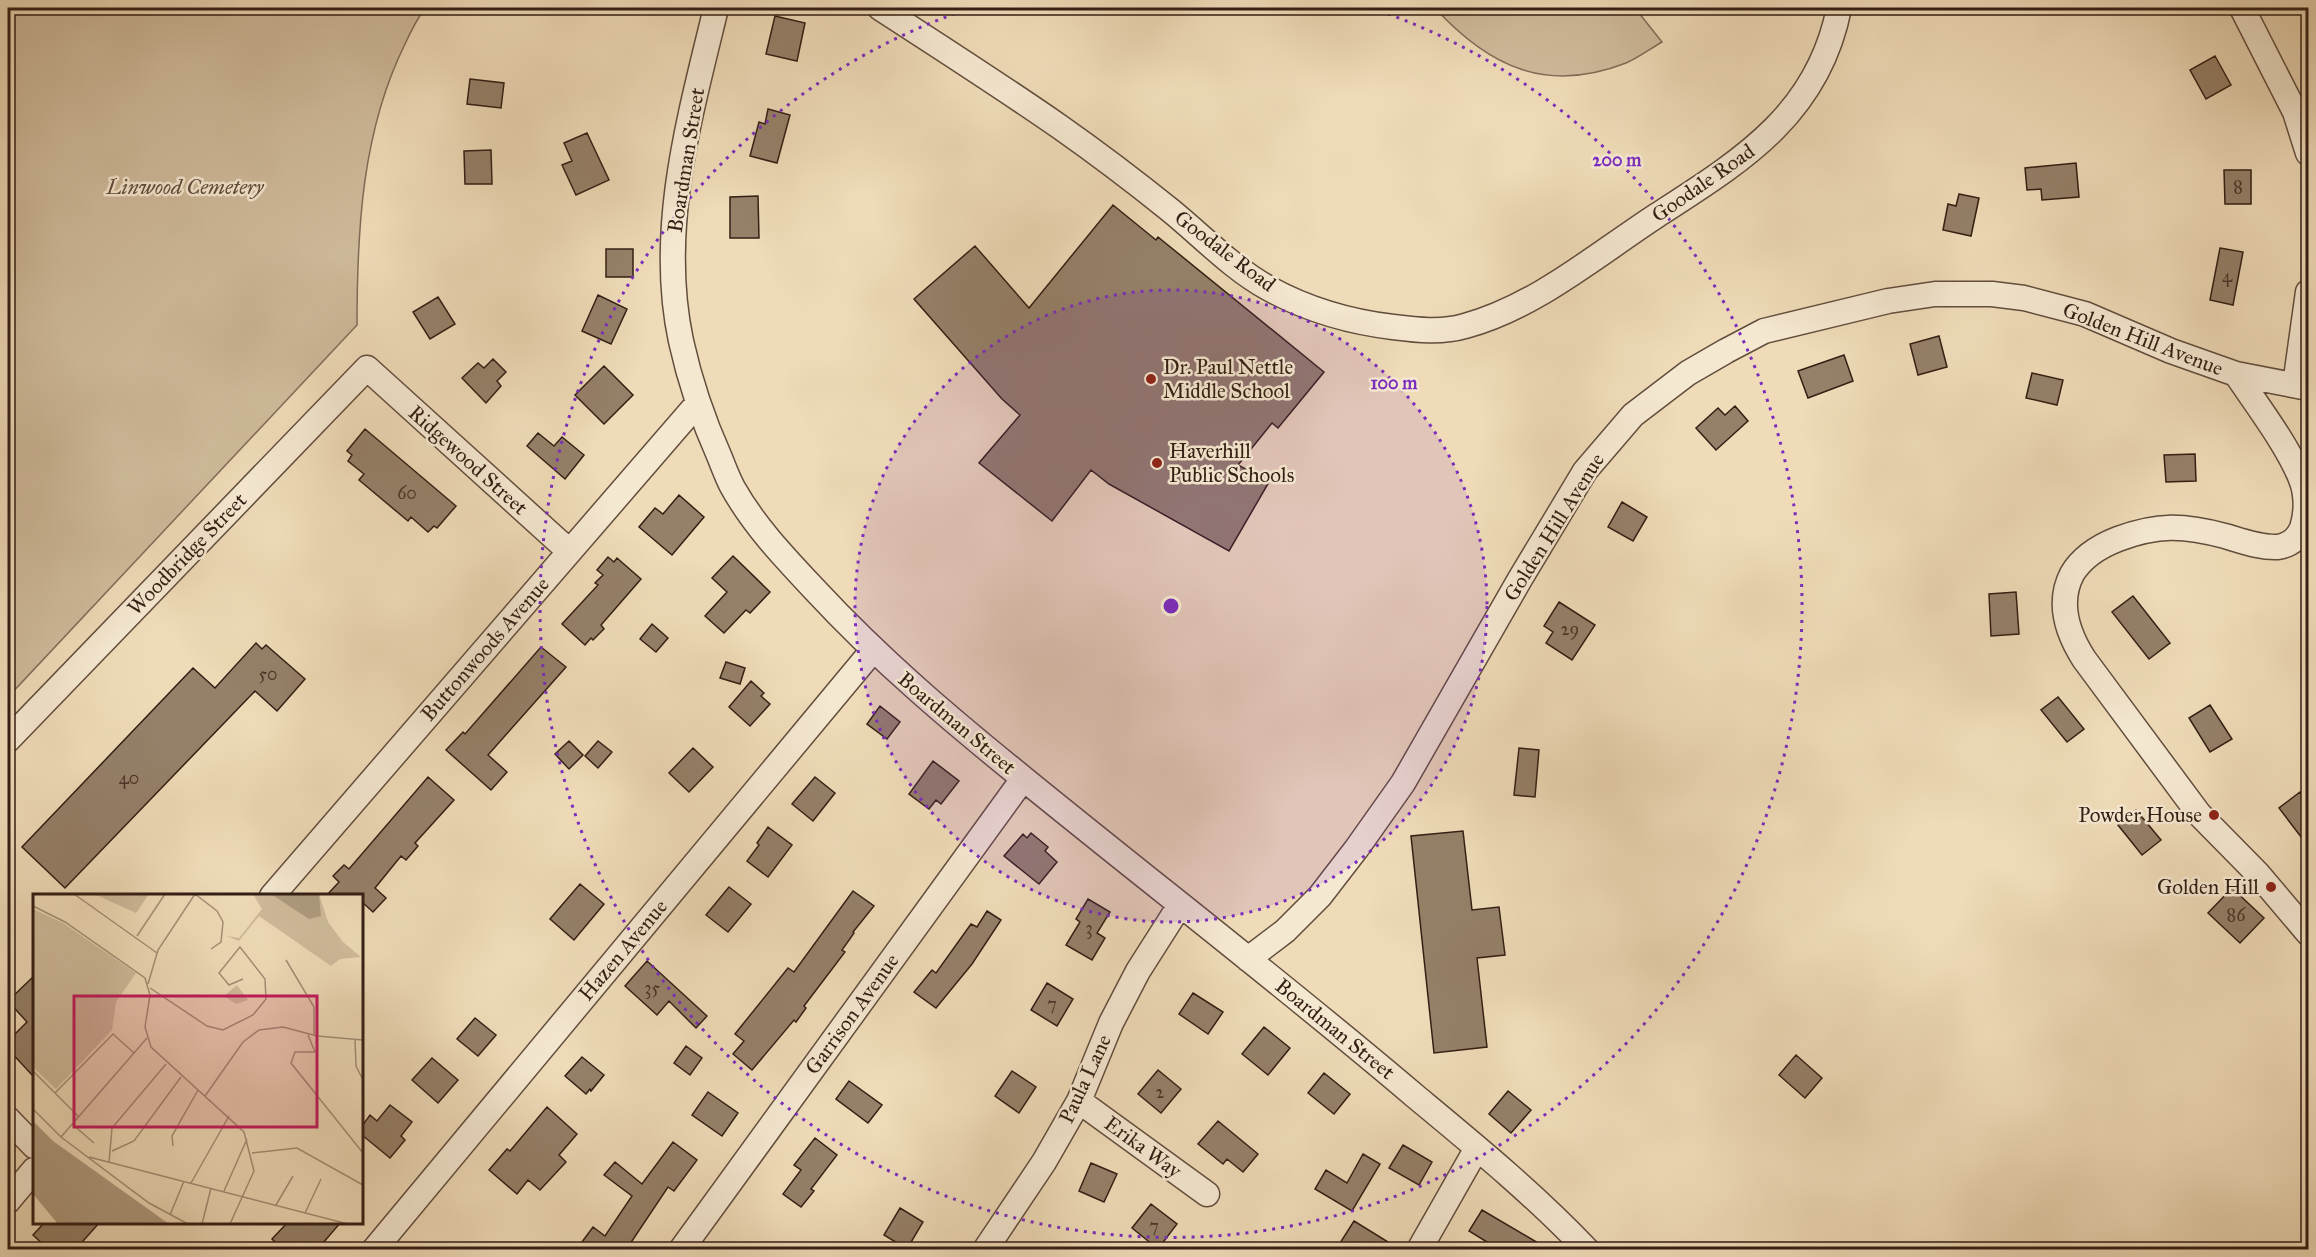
<svg xmlns="http://www.w3.org/2000/svg" width="2316" height="1257" viewBox="0 0 2316 1257" font-family="'IM FELL Great Primer',serif">
	<style>
		.green { fill: #cfbb9c; stroke: #816c58; stroke-width: 1.5 }
		.building { fill: #958069; stroke: #331e14; stroke-width: 1.5 }
		.lines { fill: none; stroke-linecap: round; stroke-linejoin: round }
		.minor-casing { stroke: #624d3d; stroke-width: 27 }
		.minor { stroke: #f5e8d1; stroke-width: 24 }
		.ring { fill: none; stroke: #7b2cbf; stroke-width: 3; stroke-dasharray: 3 6 }
		.poi-dot { fill: #8f2418; stroke: #f5e8d1; stroke-width: 2 }
		.labels { text-anchor: middle; stroke-width: 5; stroke-linejoin: round; paint-order: stroke }
		.number-label { font-size: 18px; fill: #4c3629 }
		.street-label { font-size: 21px; fill: #331e14; stroke: #f5e8d1 }
		.park-label { font-size: 21px; font-style: italic; fill: #624d3d; stroke: #f5e8d1 }
		.poi-label { font-size: 21px; fill: #331e14; stroke: #f5e8d1; text-anchor: start }
		.inset-road { fill: none; stroke: #a48f76; stroke-width: 1.5 }
		.view { fill: #c2185b; fill-opacity: 0.15; stroke: #c2185b; stroke-width: 3 }
		.inset-edge { fill: none; stroke: #331e14; stroke-width: 3 }
		.centre { fill: #7b2cbf; stroke: #f5e8d1; stroke-width: 3 }
		.ring-label { font-size: 18px; text-anchor: middle; font-weight: bold; fill: #7b2cbf; stroke: #f5e8d1; stroke-width: 5; stroke-linejoin: round; paint-order: stroke }
	</style>
	<rect width="100%" height="100%" fill="#efdbb8"/>
	<filter id="stains"><feTurbulence type="fractalNoise" baseFrequency=".00333" numOctaves="4"/><feColorMatrix values="0 0 0 0 .2 0 0 0 0 .09 0 0 0 0 .02 0 0 0 .5 -.17"/></filter>
	<radialGradient id="worn" r=".72"><stop offset=".6" stop-color="#630" stop-opacity="0"/><stop offset="1" stop-color="#630" stop-opacity=".3"/></radialGradient>
	<path class="green" d="M8,8h417c-8,11 -14,23 -20,36 -43,87 -48,185 -48,281l-349,372z
		M1435,8h200l27,34c-12,7 -24,16 -36,21 -79,31 -137,4 -191,-55z"/>
	<path class="building" d="M775,16l30,7 -8,38 -31,-7z
		M2215,56l16,29 -25,14 -16,-29z
		M470,79l34,4 -3,25 -34,-4z
		M768,109l22,6 -13,48 -27,-7 9,-34 6,2z
		M587,133l22,47 -33,15 -14,-30 10,-4 -8,-18z
		M491,150l1,34h-27l-1,-33z
		M2076,163l3,34 -37,3 -1,-11 -14,1 -2,-22z
		M2224,170h27v34h-26z
		M1959,194l20,4 -8,38 -28,-6 5,-26 8,2z
		M758,196l1,42h-29v-41z
		M1113,205l43,35 2,-3 166,135 -46,56 -6,-5 -34,42 31,17 -40,69 -120,-67 -18,-14 -39,51 -73,-58 41,-48 -18,-16 -88,-100 61,-53 54,62z
		M2220,248l23,4 -10,53 -23,-5z
		M606,249h27v28h-27z
		M598,295l29,14 -16,35 -29,-13z
		M438,297l17,27 -25,15 -17,-27z
		M1939,336l8,31 -29,8 -8,-31z
		M1844,355l9,26 -45,17 -10,-27z
		M493,359l13,13 -9,9 4,5 -15,17 -24,-25 16,-15 6,5z
		M604,366l29,29 -29,29 -29,-29z
		M2032,373l31,7 -6,25 -31,-7z
		M1735,406l13,15 -32,29 -20,-22 22,-20 7,7z
		M365,429l91,77 -19,22 -3,-2 -6,6 -17,-15 -3,4 -49,-41 5,-6 -16,-13 4,-6 -5,-4z
		M538,433l16,13 8,-9 22,18 -19,24 -38,-33z
		M2195,454l1,27 -30,1 -2,-27z
		M679,495l25,22 -32,38 -33,-28 16,-19 8,6z
		M1622,502l25,15 -14,24 -25,-14z
		M733,556l37,36 -20,21 -4,-3 -22,23 -19,-17 22,-24 -15,-14z
		M608,557l6,5 3,-4 24,21 -40,46 3,4 -11,11 -2,-2 -6,7 -23,-21 36,-39 -3,-2 8,-8 -6,-5z
		M2016,592l3,42 -28,2 -2,-42z
		M2133,596l37,47 -21,16 -37,-47z
		M1559,602l36,23 -23,35 -26,-17 7,-11 -9,-6z
		M652,624l16,14 -12,14 -16,-13z
		M256,643l6,6 4,-4 39,34 -28,32 -22,-20 -190,197 -43,-41 171,-179 22,20z
		M541,647l25,20 -78,88 19,17 -16,18 -45,-40 17,-18 2,2z
		M726,662l19,6 -5,16 -20,-6z
		M751,681l13,12 -3,3 9,8 -20,22 -21,-19z
		M2058,697l26,32 -17,13 -26,-32z
		M2210,705l22,34 -22,13 -21,-34z
		M880,706l20,16 -13,17 -20,-15z
		M569,741l14,14 -14,14 -14,-15z
		M598,741l14,11 -14,16 -13,-12z
		M693,748l20,19 -24,25 -20,-19z
		M1519,748l20,2 -4,47 -21,-2z
		M933,761l26,20 -18,23 -5,-4 -7,9 -20,-15z
		M428,777l26,23 -39,43 3,3 -12,14 -5,-4 -26,32 11,10 -13,14 -11,-10v-6h-36l13,-14 -6,-6 11,-11 5,4z
		M815,777l20,16 -22,28 -21,-17z
		M2300,792l8,11v43l-29,-38z
		M2136,810l25,30 -19,15 -24,-30z
		M768,827l24,18 -24,32 -21,-16 12,-16 -2,-2z
		M1463,831l9,79 27,-3 6,48 -28,3 10,89 -53,6 -23,-217z
		M1031,833l17,14 -3,4 12,11 -18,22 -35,-28 19,-22 4,4z
		M580,884l24,20 -30,36 -24,-21z
		M729,887l22,17 -23,28 -22,-17z
		M2232,888l32,30 -24,25 -32,-30z
		M853,891l21,15 -21,26 1,1 -12,17 3,2 -41,54 2,2 -10,14 -2,-2 -42,50 -19,-16 11,-13 -9,-7 53,-66 6,4z
		M1088,899l22,13 -13,21 8,5 -13,22 -26,-15 14,-23 -4,-3z
		M987,911l14,9 -29,44 -36,44 -22,-16 18,-22 4,3 35,-49 6,3z
		M647,961l60,55 -11,12 -27,-27 -12,14 -32,-29z
		M34,976v101l-26,-28v-8l19,-19 -19,-21z
		M1047,983l26,16 -16,27 -26,-16z
		M1193,993l30,19 -15,22 -29,-20z
		M475,1018l21,17 -18,21 -21,-17z
		M1264,1027l26,21 -22,27 -26,-21z
		M686,1046l16,12 -12,17 -16,-12z
		M1796,1055l26,23 -17,20 -26,-23z
		M582,1057l22,18 -13,16 -1,-2 -4,5 -21,-18z
		M432,1058l26,22 -20,23 -26,-23z
		M1158,1070l23,19 -20,24 -23,-19z
		M1012,1071l24,16 -17,26 -24,-17z
		M1324,1073l26,21 -16,20 -26,-21z
		M849,1081l33,24 -14,18 -32,-24z
		M1508,1091l23,19 -20,23 -22,-19z
		M708,1092l30,21 -16,23 -30,-21z
		M390,1105l22,17 -11,14 4,4 -15,18 -28,-23v-9l8,-11 7,6z
		M547,1107l30,27 -18,21 7,7 -26,28 -12,-10 -11,14 -28,-24 18,-21 3,2z
		M1218,1121l40,33 -15,18 -16,-13 -4,5 -25,-20z
		M815,1138l22,17 -26,34 3,2 -13,16 -18,-13 18,-24 -7,-5z
		M673,1142l24,18 -23,31 -6,-4 -42,63h-50l17,-23 12,9 27,-40 -28,-21 11,-13 27,22z
		M1403,1145l29,17 -13,23 -30,-17z
		M1363,1154l17,10 -28,47 -37,-22 11,-19 21,13z
		M1091,1163l26,11 -13,28 -25,-11z
		M1151,1204l26,20 -19,25 -26,-21z
		M900,1208l23,14 -16,27 -23,-14z
		M1482,1210l68,40h-50l-31,-19z
		M1354,1221l47,29h-50l-11,-7z
		M45,1222h55l-25,28h-26l-16,-15z
		M288,1222h53l-24,28h-34l-11,-11z"/>
	<g class="lines">
		<g class="minor-casing">
			<path id="minor" d="M716,8c-26,108 -59,221 -35,333 9,41 22,79 39,117 4,10 8,21 13,30 22,39 53,71 83,103 64,69 135,129 208,188 130,106 263,208 391,317 59,49 119,98 172,154
				M880,8c60,39 121,78 180,119 37,26 74,54 110,83 32,26 62,58 98,78 38,21 83,34 125,39 24,3 48,6 72,-1 70,-19 130,-70 191,-110 85,-55 162,-101 183,-208
				M2242,8l53,104 13,41
				M2236,374c21,31 52,72 65,105 6,15 6,34 1,49 -4,10 -12,17 -24,19 -17,1 -36,-6 -53,-11 -41,-11 -67,-12 -107,3 -18,7 -36,18 -46,35 -15,29 -4,60 12,85l115,155 59,60 50,59
				M2295,385l13,-93
				M8,740l359,-372 202,183
				M272,896l426,-493
				M1248,959l37,-28 35,-35 37,-48 46,-65 117,-204 65,-108 48,-56 55,-42 38,-22 38,-20 124,-30 47,-7h57l32,4 61,16 86,37 65,23 72,14
				M1079,1101l128,93
				M8,1119l26,27
				M8,1201l26,-31
				M374,1250l499,-600
				M681,1250l342,-471
				M985,1250l59,-88 35,-61 32,-78 27,-52 42,-66
				M1419,1250l58,-102"/>
		</g>
		<use href="#minor" class="minor"/>
	</g>
	<circle cx="1171" cy="606" r="316" fill="#7b2cbf" fill-opacity=".12"/>
	<g class="ring">
		<circle cx="1171" cy="606" r="316"/>
		<path d="M1371 8A631 631 0 1 1 971 8"/>
	</g>
	<g class="poi-dot">
		<circle cx="1151" cy="379" r="6"/>
		<circle cx="1157" cy="463" r="6"/>
		<circle cx="2214" cy="815" r="6"/>
		<circle cx="2271" cy="887" r="6"/>
	</g>
	<g class="labels">
		<g class="number-label">
			<text x="2238" y="193">8</text>
			<text x="2227" y="282">4</text>
			<text x="407" y="499">60</text>
			<text x="1570" y="635">29</text>
			<text x="268" y="680">50</text>
			<text x="129" y="784">40</text>
			<text x="2236" y="921">86</text>
			<text x="1089" y="934">3</text>
			<text x="652" y="994">35</text>
			<text x="1052" y="1010">7</text>
			<text x="1160" y="1098">2</text>
			<text x="1154" y="1232">7</text>
		</g>
		<g class="street-label">
			<text transform="translate(686 160) rotate(-81)" y="7">Boardman Street</text>
			<text transform="translate(1703 183) rotate(-35)" y="7">Goodale Road</text>
			<text transform="translate(1225 251) rotate(37)" y="7">Goodale Road</text>
			<text transform="translate(2143 339) rotate(21)" y="7">Golden Hill Avenue</text>
			<text transform="translate(468 460) rotate(42)" y="7">Ridgewood Street</text>
			<text transform="translate(1554 527) rotate(-58)" y="7">Golden Hill Avenue</text>
			<text transform="translate(187 554) rotate(-46)" y="7">Woodbridge Street</text>
			<text transform="translate(485 649) rotate(-49)" y="7">Buttonwoods Avenue</text>
			<text transform="translate(957 723) rotate(40)" y="7">Boardman Street</text>
			<text transform="translate(623 950) rotate(-50)" y="7">Hazen Avenue</text>
			<text transform="translate(852 1014) rotate(-54)" y="7">Garrison Avenue</text>
			<text transform="translate(1335 1029) rotate(39)" y="7">Boardman Street</text>
			<text transform="translate(1085 1079) rotate(-65)" y="7">Paula Lane</text>
			<text transform="translate(1143 1147) rotate(36)" y="7">Erika Way</text>
		</g>
		<g class="park-label">
			<text x="185" y="194">Linwood Cemetery</text>
		</g>
		<g class="poi-label">
			<text x="1163" y="374">Dr. Paul Nettle<tspan x="1163" dy="24">Middle School</tspan></text>
			<text x="1169" y="458">Haverhill<tspan x="1169" dy="24">Public Schools</tspan></text>
			<text x="2202" y="822" text-anchor="end">Powder House</text>
			<text x="2259" y="894" text-anchor="end">Golden Hill</text>
		</g>
	</g>
	<g transform="translate(33 894)">
		<rect width="330" height="330" fill="#efdbb8"/>
		<path d="M61,0h55l-13,19zM220,0h66l9,28 15,20 18,15 -21,2 -9,7 -72,-50 -20,25 -13,-5 13,2 23,-29zM0,15l30,14 73,50 -20,29 -4,28 -56,59 -23,-22zM204,91l11,15 -12,4 -12,-8z" fill="#cfbb9c"/>
		<path d="M238,0h48l2,22 -12,3zM0,227l20,20 116,83h-111l-25,-30z" fill="#af9b80"/>
		<path class="inset-road" d="M41,0l83,59M162,0l22,17 6,11 -2,20 -10,7M0,12l32,16 80,56 5,17 -5,32 6,20 93,85 10,39 -24,53M104,42l28,-42M253,66l28,47v29M115,90l10,-34 37,-56M117,94l57,38 16,4 30,-15 13,-16 -1,-20 -25,-32 -21,26 10,12 14,-6M275,141l7,17h-20l-4,11 72,90M322,145l1,27 7,14M0,177l46,46M22,199l58,-59 21,19M172,202l38,-54 16,-12 24,-3 34,9 46,4M0,215l28,28 88,66 39,21M39,230l22,19M28,243l86,-99M140,252l-1,-10 26,-46M79,257l22,-10 47,-64M219,259l45,-5 66,37M56,263l259,67M76,268l3,-34 54,-64M158,289l38,-67M191,297l23,-52M243,311l17,-29M272,319l16,-34M137,321l14,-34M169,330l9,-36"/>
		<path class="view" d="M41,102h243v131h-243z"/>
		<rect width="330" height="330" class="inset-edge"/>
	</g>
	<circle cx="1171" cy="606" r="9" class="centre"/>
	<g class="ring-label">
		<text x="1617" y="166">200 m</text>
		<text x="1394" y="389">100 m</text>
	</g>
	<rect width="2316" height="1257" fill="none" stroke="#efdbb8" stroke-width="30"/>
	<rect x="9" y="9" width="2298" height="1239" fill="none" stroke="#331e14" stroke-width="3"/>
	<rect x="15" y="15" width="2286" height="1227" fill="none" stroke="#331e14" stroke-width="1.5"/>
	<rect width="100%" height="100%" filter="url(#stains)"/>
	<rect width="100%" height="100%" fill="url(#worn)"/>
</svg>
